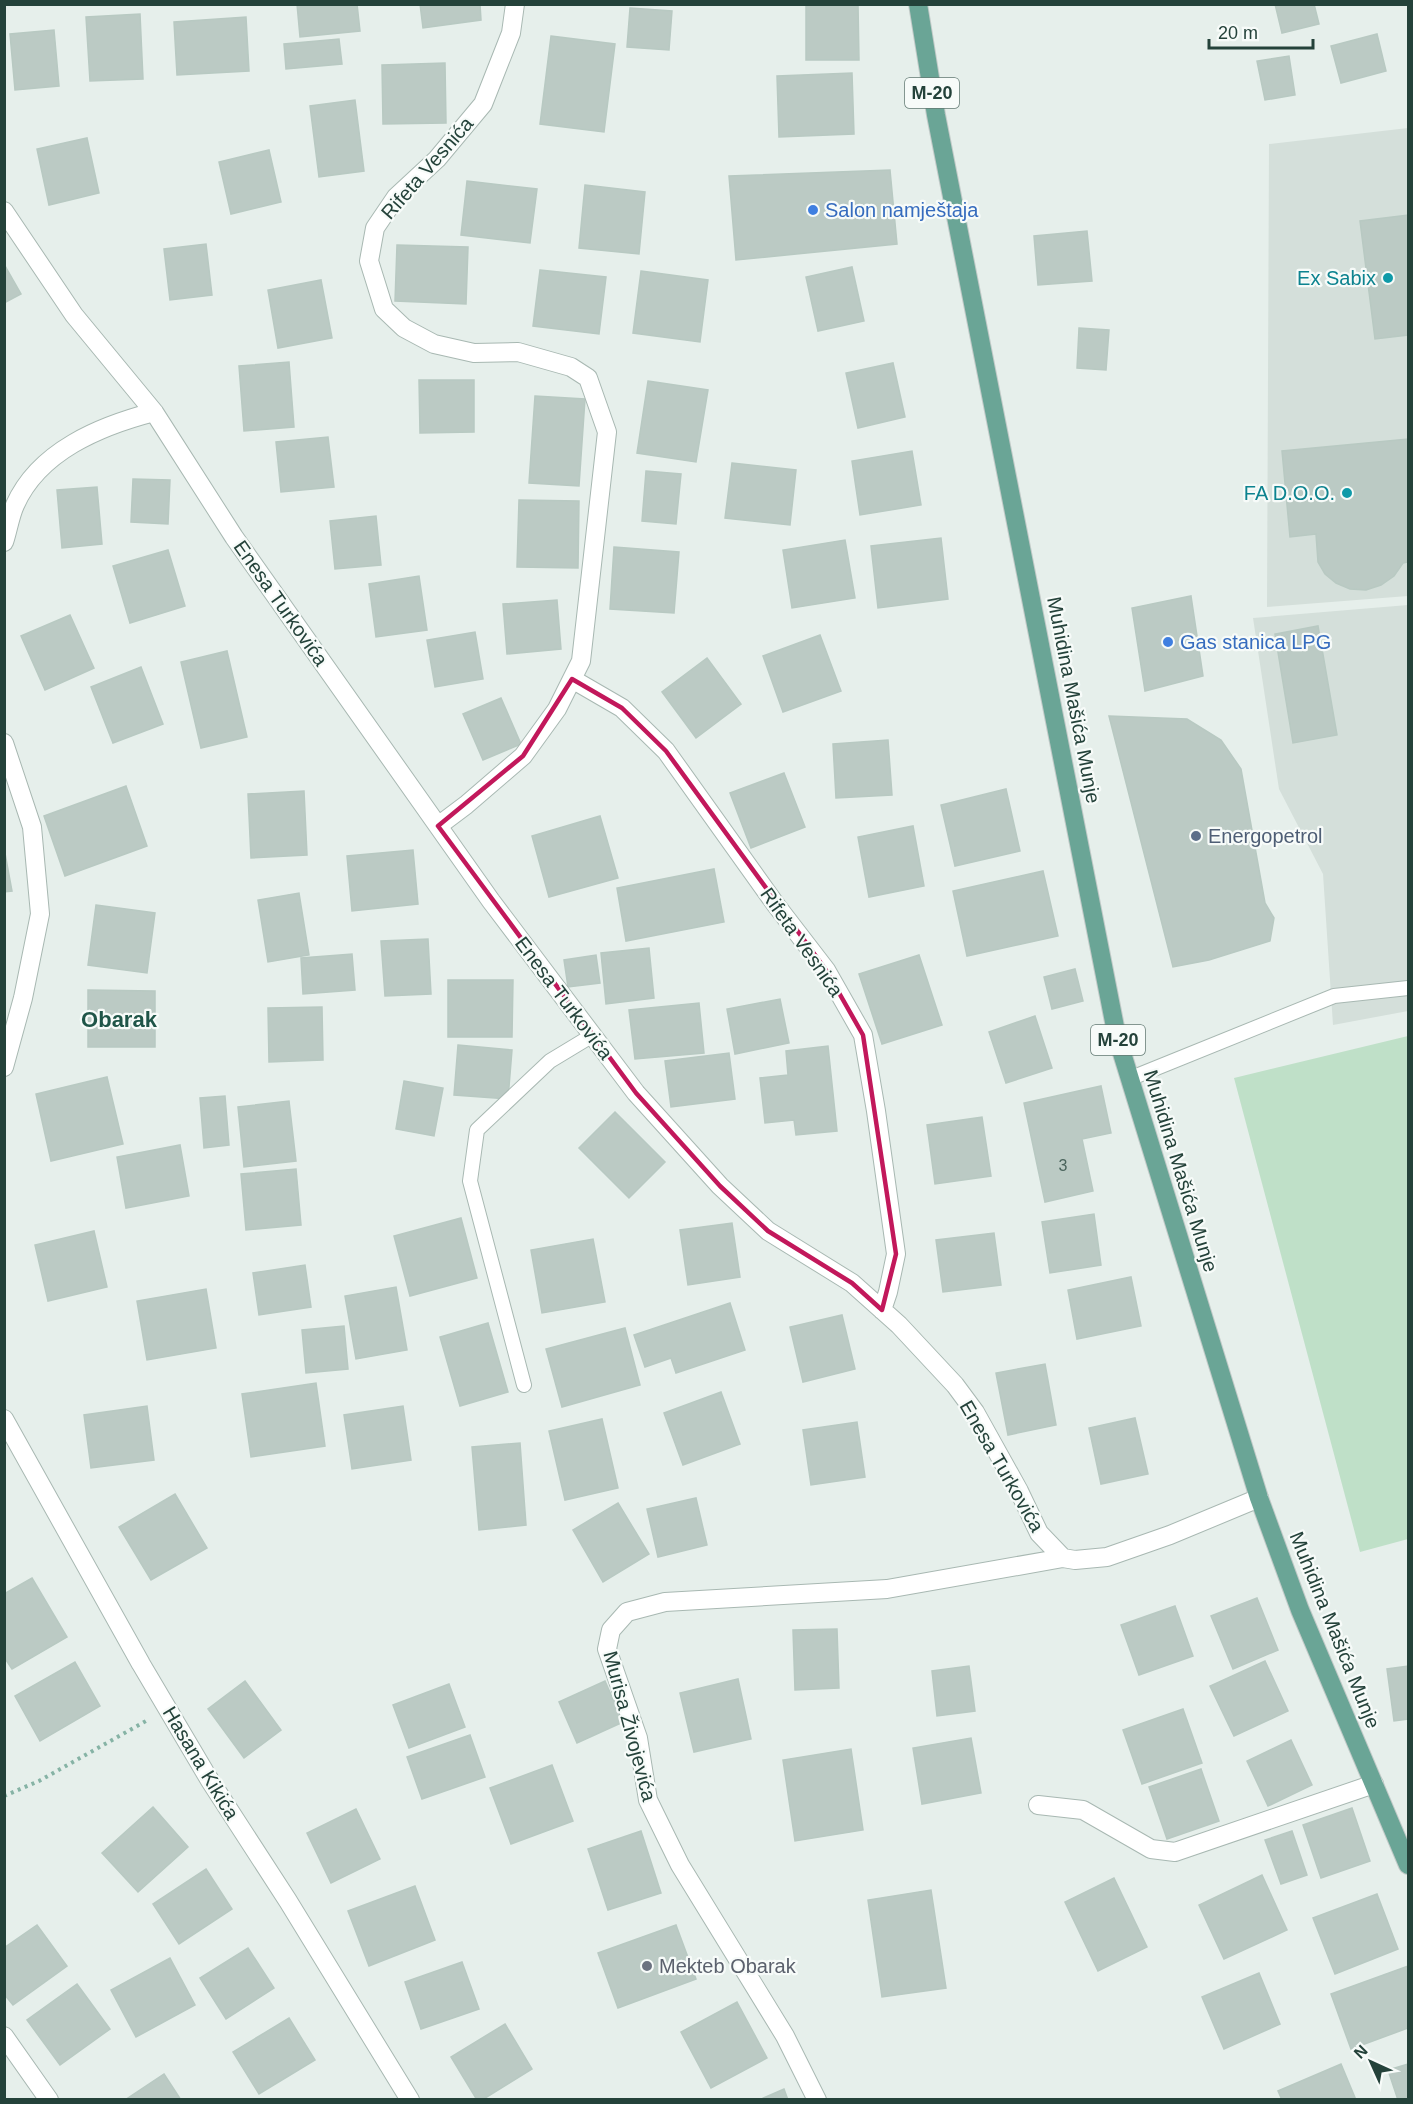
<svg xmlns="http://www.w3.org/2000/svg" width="1413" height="2104" viewBox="0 0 1413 2104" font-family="Helvetica,sans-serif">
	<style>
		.built { fill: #d4dfda }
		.green { fill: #bfe0c8 }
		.building { fill: #bbcac4; stroke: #b8c9c2; stroke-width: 1.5 }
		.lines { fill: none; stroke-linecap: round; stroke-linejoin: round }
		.service-casing { stroke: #a8b8b2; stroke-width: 16 }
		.minor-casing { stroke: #a8b8b2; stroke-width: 20 }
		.primary-casing { stroke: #c2cac8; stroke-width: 20 }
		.path { stroke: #86b3a5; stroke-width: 4; stroke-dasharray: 3 4.5; stroke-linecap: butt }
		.service { stroke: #fff; stroke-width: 14 }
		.minor { stroke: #fff; stroke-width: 18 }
		.primary { stroke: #6aa596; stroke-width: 18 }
		.marked { fill: none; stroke: #c2185b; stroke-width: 4.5; stroke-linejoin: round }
		.shop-dot { fill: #3f7fe0; stroke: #f7fbf9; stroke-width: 2 }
		.culture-dot { fill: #0f9aa8; stroke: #f7fbf9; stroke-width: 2 }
		.service-dot { fill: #5c6f8a; stroke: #f7fbf9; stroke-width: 2 }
		.worship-dot { fill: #6b7280; stroke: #f7fbf9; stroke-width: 2 }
		.labels { text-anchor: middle; stroke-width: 4.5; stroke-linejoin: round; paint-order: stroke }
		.number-label { font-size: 16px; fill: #4a645c }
		.shield { fill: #f7fbf9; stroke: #637a73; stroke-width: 1.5 }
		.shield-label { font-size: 18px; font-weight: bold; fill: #24423a }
		.street-label { font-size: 20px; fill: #24423a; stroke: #f7fbf9 }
		.shop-label { font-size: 20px; fill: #366cbe; stroke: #f7fbf9; text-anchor: start }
		.culture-label { font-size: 20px; fill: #0d838f; stroke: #f7fbf9; text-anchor: end }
		.service-label { font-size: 20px; fill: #4e5e75; stroke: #f7fbf9; text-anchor: start }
		.worship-label { font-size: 20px; fill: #5b616d; stroke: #f7fbf9; text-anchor: start }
		.quarter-label { font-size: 22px; font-weight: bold; fill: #1f5548; stroke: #f7fbf9 }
	</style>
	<rect width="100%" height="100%" fill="#e6efeb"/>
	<path class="built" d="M1408,128v468l-141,11 2,-463z
		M1408,605v406l-75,14 -10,-151 -44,-85 -26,-171z"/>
	<path class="green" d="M1408,1036v503l-48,13 -126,-474z"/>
	<path class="building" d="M297,4h60l3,27 -60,6z
		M420,4h60l1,16 -58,8z
		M806,4h52l1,56h-53z
		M1275,4h39l5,20 -37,9z
		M630,8l42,3 -3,39 -42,-3z
		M140,14l3,65 -53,2 -4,-64z
		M246,17l3,54 -72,4 -3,-53z
		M54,30l5,56 -44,4 -5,-56z
		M1377,34l9,37 -45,12 -10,-37z
		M551,36l64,8 -11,88 -64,-8z
		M339,39l3,25 -56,5 -2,-25z
		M1289,56l6,39 -30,5 -8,-39z
		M445,63l1,60 -63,1 -1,-59z
		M852,73l2,61 -75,3 -2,-61z
		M355,100l9,71 -45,6 -9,-71z
		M87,138l12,55 -50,12 -12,-56z
		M269,150l12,52 -50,12 -12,-52z
		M890,170l7,74 -161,16 -7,-84z
		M467,181l70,8 -7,54 -69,-8z
		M585,185l60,7 -6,62 -60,-6z
		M1408,215v120l-33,4 -15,-118z
		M1087,231l5,50 -54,4 -4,-49z
		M206,244l6,51 -42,5 -6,-51z
		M397,245l71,2 -2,57 -71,-3z
		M4,264l17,30 -17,9z
		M852,267l12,54 -46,10 -12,-54z
		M540,270l66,7 -7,57 -66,-8z
		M641,271l67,9 -8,62 -67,-9z
		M321,280l11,58 -54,10 -10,-58z
		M1079,328l30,2 -3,40 -29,-2z
		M289,362l5,65 -50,4 -5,-65z
		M893,363l12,54 -47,11 -12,-55z
		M419,380h55v52l-54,1z
		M648,381l60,9 -12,72 -59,-9z
		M535,396l50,3 -6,87 -50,-3z
		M328,437l6,50 -53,5 -5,-50z
		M1408,439v123l-5,1 -9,13 -13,9 -15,5 -16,-1 -14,-6 -11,-9 -7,-12 -2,-28 -26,3 -8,-86z
		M912,451l9,54 -61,10 -8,-54z
		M732,463l64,7 -6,55 -65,-7z
		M646,471l35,3 -5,50 -34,-3z
		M133,479l37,1 -2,44 -37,-2z
		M97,487l5,57 -40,4 -5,-58z
		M519,500l60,1 -1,67 -61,-1z
		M376,516l5,49 -46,4 -5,-48z
		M941,538l7,61 -70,9 -7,-62z
		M845,540l10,58 -63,10 -9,-58z
		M614,547l65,5 -5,61 -64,-4z
		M168,550l17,56 -55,17 -17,-57z
		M419,576l8,54 -51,7 -7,-53z
		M1191,596l12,80 -58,15 -13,-83z
		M557,600l4,49 -54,5 -4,-50z
		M70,615l24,53 -49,22 -24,-54z
		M1318,626l19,109 -44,8 -18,-109z
		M475,632l8,47 -48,8 -8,-47z
		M820,635l21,56 -58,21 -20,-56z
		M227,651l20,86 -46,11 -20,-86z
		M707,658l34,46 -45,34 -34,-46z
		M141,667l22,57 -50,19 -22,-56z
		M501,698l20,46 -38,16 -20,-46z
		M1109,716l78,3 34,21 20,29 24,134 9,15 -4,23 -61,19 -36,7z
		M888,740l4,55 -56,3 -3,-54z
		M784,773l21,54 -54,21 -21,-55z
		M126,786l21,60 -82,30 -21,-60z
		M1006,789l14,62 -65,15 -14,-61z
		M304,791l3,64 -56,3 -3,-64z
		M600,816l18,62 -69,19 -17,-61z
		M913,826l11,60 -55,11 -11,-60z
		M4,848l8,43 -8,1z
		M413,850l5,54 -66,7 -5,-55z
		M714,869l10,53 -98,19 -9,-53z
		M1043,871l15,65 -91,20 -14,-65z
		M299,893l10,62 -41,7 -10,-62z
		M96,905l59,8 -8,60 -59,-8z
		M428,939l3,55 -46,2 -4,-55z
		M649,948l5,50 -48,6 -5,-51z
		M352,954l3,36 -52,4 -2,-36z
		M596,955l4,28 -32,4 -4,-27z
		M919,955l23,70 -60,19 -23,-70z
		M1075,969l8,32 -31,8 -8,-32z
		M448,980h65l-1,57h-64z
		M88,990l67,1v56h-67z
		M780,999l9,44 -54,11 -8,-45z
		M699,1003l5,50 -69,6 -6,-49z
		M322,1007l1,53 -54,2 -1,-54z
		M1035,1016l17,52 -46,15 -17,-51z
		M458,1045l54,5 -4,49 -54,-4z
		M828,1046l9,85 -41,4 -2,-15 -29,3 -5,-45 28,-3 -2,-24z
		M729,1053l6,46 -64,8 -6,-46z
		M107,1077l16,67 -72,17 -15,-67z
		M404,1081l39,7 -9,48 -38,-7z
		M1101,1086l10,47 -29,6 11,52 -48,11 -21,-99z
		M225,1096l4,49 -25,3 -4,-50z
		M289,1101l7,60 -52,6 -6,-60z
		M615,1112l50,50 -36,36 -50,-50z
		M982,1117l9,59 -56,8 -8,-59z
		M180,1145l9,51 -63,12 -9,-51z
		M296,1169l5,56 -55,5 -5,-56z
		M1094,1214l7,51 -51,8 -8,-51z
		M461,1218l16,60 -67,18 -16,-60z
		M732,1223l8,54 -52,8 -8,-55z
		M94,1231l13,56 -59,14 -13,-56z
		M994,1233l7,52 -58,7 -7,-52z
		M593,1239l12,63 -63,11 -11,-63z
		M305,1265l6,42 -52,8 -6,-42z
		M1131,1277l10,49 -64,13 -9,-49z
		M396,1287l11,63 -51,9 -11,-63z
		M206,1289l10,59 -69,12 -10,-59z
		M730,1303l15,47 -69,23 -5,-15 -26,9 -11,-32z
		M842,1315l13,54 -52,13 -13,-55z
		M488,1323l20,69 -48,14 -20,-69z
		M344,1326l4,43 -42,4 -4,-43z
		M625,1328l15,57 -78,22 -16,-58z
		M1045,1364l11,61 -48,10 -12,-62z
		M316,1383l9,63 -74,11 -9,-63z
		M721,1392l19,52 -57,21 -19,-52z
		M147,1406l7,54 -63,8 -7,-53z
		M403,1406l8,54 -59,9 -8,-54z
		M1135,1418l13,56 -47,10 -12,-56z
		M602,1419l16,69 -53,12 -16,-69z
		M857,1422l8,55 -54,8 -8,-55z
		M520,1443l6,82 -47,5 -7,-83z
		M175,1494l32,54 -56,32 -32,-53z
		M696,1498l11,47 -49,12 -11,-48z
		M618,1503l31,51 -46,28 -30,-52z
		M32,1578l35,59 -55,32 -8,-12v-63z
		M1257,1598l21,52 -45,19 -22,-53z
		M1175,1606l18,50 -54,19 -18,-50z
		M837,1629l2,59 -44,2 -2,-60z
		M1265,1661l23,50 -54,25 -24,-50z
		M75,1662l25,44 -60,35 -25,-45z
		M969,1666l6,45 -38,5 -5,-45z
		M1408,1666v53l-14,2 -7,-52z
		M738,1679l13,60 -57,13 -14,-59z
		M245,1681l36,49 -37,28 -36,-49z
		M605,1681l18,41 -46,21 -18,-41z
		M449,1684l16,43 -56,21 -16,-43z
		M1183,1709l19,54 -60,21 -19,-54z
		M470,1735l15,42 -63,22 -15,-42z
		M971,1738l10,55 -59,11 -9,-56z
		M1291,1740l21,45 -44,21 -21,-45z
		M851,1749l12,81 -68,11 -12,-81z
		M552,1765l21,56 -62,23 -21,-56z
		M1201,1769l18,52 -52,18 -18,-52z
		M153,1807l35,40 -50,45 -36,-39z
		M1352,1808l18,53 -49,17 -18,-53z
		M356,1809l24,50 -49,24 -24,-50z
		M641,1831l20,62 -53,17 -20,-61z
		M1292,1831l15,44 -26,9 -16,-44z
		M206,1869l26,40 -53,35 -26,-40z
		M1262,1875l25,55 -63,29 -25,-54z
		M1114,1878l33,69 -49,24 -33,-69z
		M415,1886l20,54 -66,26 -21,-55z
		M931,1890l15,98 -64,9 -14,-97z
		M1377,1894l21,55 -63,25 -22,-56z
		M37,1925l30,41 -54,39 -9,-11v-46z
		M676,1925l20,54 -78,29 -20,-55z
		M248,1948l26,40 -48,31 -26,-41z
		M170,1958l25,47 -59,32 -25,-47z
		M462,1962l17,47 -58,20 -16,-47z
		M1408,1966v62l-57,21 -20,-55z
		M1259,1973l21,51 -56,25 -22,-52z
		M77,1984l33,45 -50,36 -33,-45z
		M737,2002l30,56 -56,30 -30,-56z
		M289,2018l26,42 -56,34 -26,-42z
		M505,2024l27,45 -50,31h-5l-26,-43z
		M1341,2064l15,36h-74l-4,-9z
		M1408,2064v36h-10l-10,-30z
		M164,2074l17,26h-56z
		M784,2089l4,11h-29z"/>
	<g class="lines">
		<g class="service-casing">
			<path id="service" d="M1129,1079l205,-83 74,-8
				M524,1385l-54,-204 7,-51 73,-69 43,-26"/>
		</g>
		<g class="minor-casing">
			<path id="minor" d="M4,211l70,104 80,97 80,125 257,364 145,192 84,93 48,45 84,52 47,42 56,60 20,27 44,79 20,42 24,25 12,2 32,-3 63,-22 89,-37
				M4,542c4,-12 6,-26 11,-37 24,-54 85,-79 139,-93
				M572,679l50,29 44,43 110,154 50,65 37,65 13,76 20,143 -8,38 -6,18
				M4,743l28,84 8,87 -17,84 -19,69
				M438,826l28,-21 57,-49 34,-47 24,-48 26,-229 -19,-54 -17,-11 -53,-15 -44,1 -40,-9 -30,-16 -20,-19 -15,-48 6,-33 21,-31 41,-38 46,-55 28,-71 4,-29
				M4,1419l137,245 68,115 79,122 122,199
				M1038,1805l45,5 68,39 24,3 199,-68
				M4,2036l45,64
				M817,2100l-32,-64 -105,-171 -32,-65 -10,-62 -31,-89 4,-19 16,-18 38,-10 222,-13 176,-31"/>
		</g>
		<g class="primary-casing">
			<path id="primary" d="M918,4l18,111 181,922 142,461 41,112 108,255"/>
		</g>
		<path class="path" d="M4,1796l35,-15 107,-60"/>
		<use href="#service" class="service"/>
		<use href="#minor" class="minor"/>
		<use href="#primary" class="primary"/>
	</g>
	<path class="marked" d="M572,679l50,29 44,43 160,219 37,65 33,219 -14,56 -30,-27 -84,-52 -48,-45 -84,-93 -198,-267 85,-70z"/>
	<g class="shop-dot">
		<circle cx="813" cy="210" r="6"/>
		<circle cx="1168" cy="642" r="6"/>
	</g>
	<g class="culture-dot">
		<circle cx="1388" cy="278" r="6"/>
		<circle cx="1347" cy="493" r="6"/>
	</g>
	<circle class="service-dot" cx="1196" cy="836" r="6"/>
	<circle class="worship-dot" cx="647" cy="1966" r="6"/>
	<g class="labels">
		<g class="number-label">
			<text x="1063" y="1171">3</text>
		</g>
		<g class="shield">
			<rect x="905" y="78" width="54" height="30" rx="4.5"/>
			<rect x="1091" y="1025" width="54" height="30" rx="4.5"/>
		</g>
		<g class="shield-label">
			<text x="932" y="99">M-20</text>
			<text x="1118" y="1046">M-20</text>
		</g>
		<g class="street-label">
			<text transform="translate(427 168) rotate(-49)" y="7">Rifeta Vesnića</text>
			<text transform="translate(281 603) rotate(55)" y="7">Enesa Turkovića</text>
			<text transform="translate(1074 700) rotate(79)" y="7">Muhidina Mašića Munje</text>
			<text transform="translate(802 942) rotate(55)" y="7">Rifeta Vesnića</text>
			<text transform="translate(564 998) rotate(53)" y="7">Enesa Turkovića</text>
			<text transform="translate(1181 1171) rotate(73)" y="7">Muhidina Mašića Munje</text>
			<text transform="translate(1002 1466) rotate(60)" y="7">Enesa Turkovića</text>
			<text transform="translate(1335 1630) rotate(68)" y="7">Muhidina Mašića Munje</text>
			<text transform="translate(630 1726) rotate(75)" y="7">Murisa Živojevića</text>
			<text transform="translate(201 1763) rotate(59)" y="7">Hasana Kikića</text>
		</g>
		<g class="shop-label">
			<text x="825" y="217">Salon namještaja</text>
			<text x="1180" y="649">Gas stanica LPG</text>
		</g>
		<g class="culture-label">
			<text x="1376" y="285">Ex Sabix</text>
			<text x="1335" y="500">FA D.O.O.</text>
		</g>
		<g class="service-label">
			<text x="1208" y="843">Energopetrol</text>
		</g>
		<g class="worship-label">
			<text x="659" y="1973">Mekteb Obarak</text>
		</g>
		<g class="quarter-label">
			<text x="119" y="1027">Obarak</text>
		</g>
	</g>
	<rect width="1413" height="2104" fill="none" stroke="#24423a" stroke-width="12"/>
	<g transform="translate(1371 2062) rotate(315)" stroke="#f7fbf9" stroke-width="4.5" paint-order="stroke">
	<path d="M0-4.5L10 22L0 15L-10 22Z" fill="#24423a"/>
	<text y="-9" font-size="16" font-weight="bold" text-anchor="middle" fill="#24423a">N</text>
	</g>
	<path d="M1209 39v9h104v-9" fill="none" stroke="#24423a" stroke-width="3"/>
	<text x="1218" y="39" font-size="18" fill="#24423a" stroke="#f7fbf9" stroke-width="4.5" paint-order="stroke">20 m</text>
</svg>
